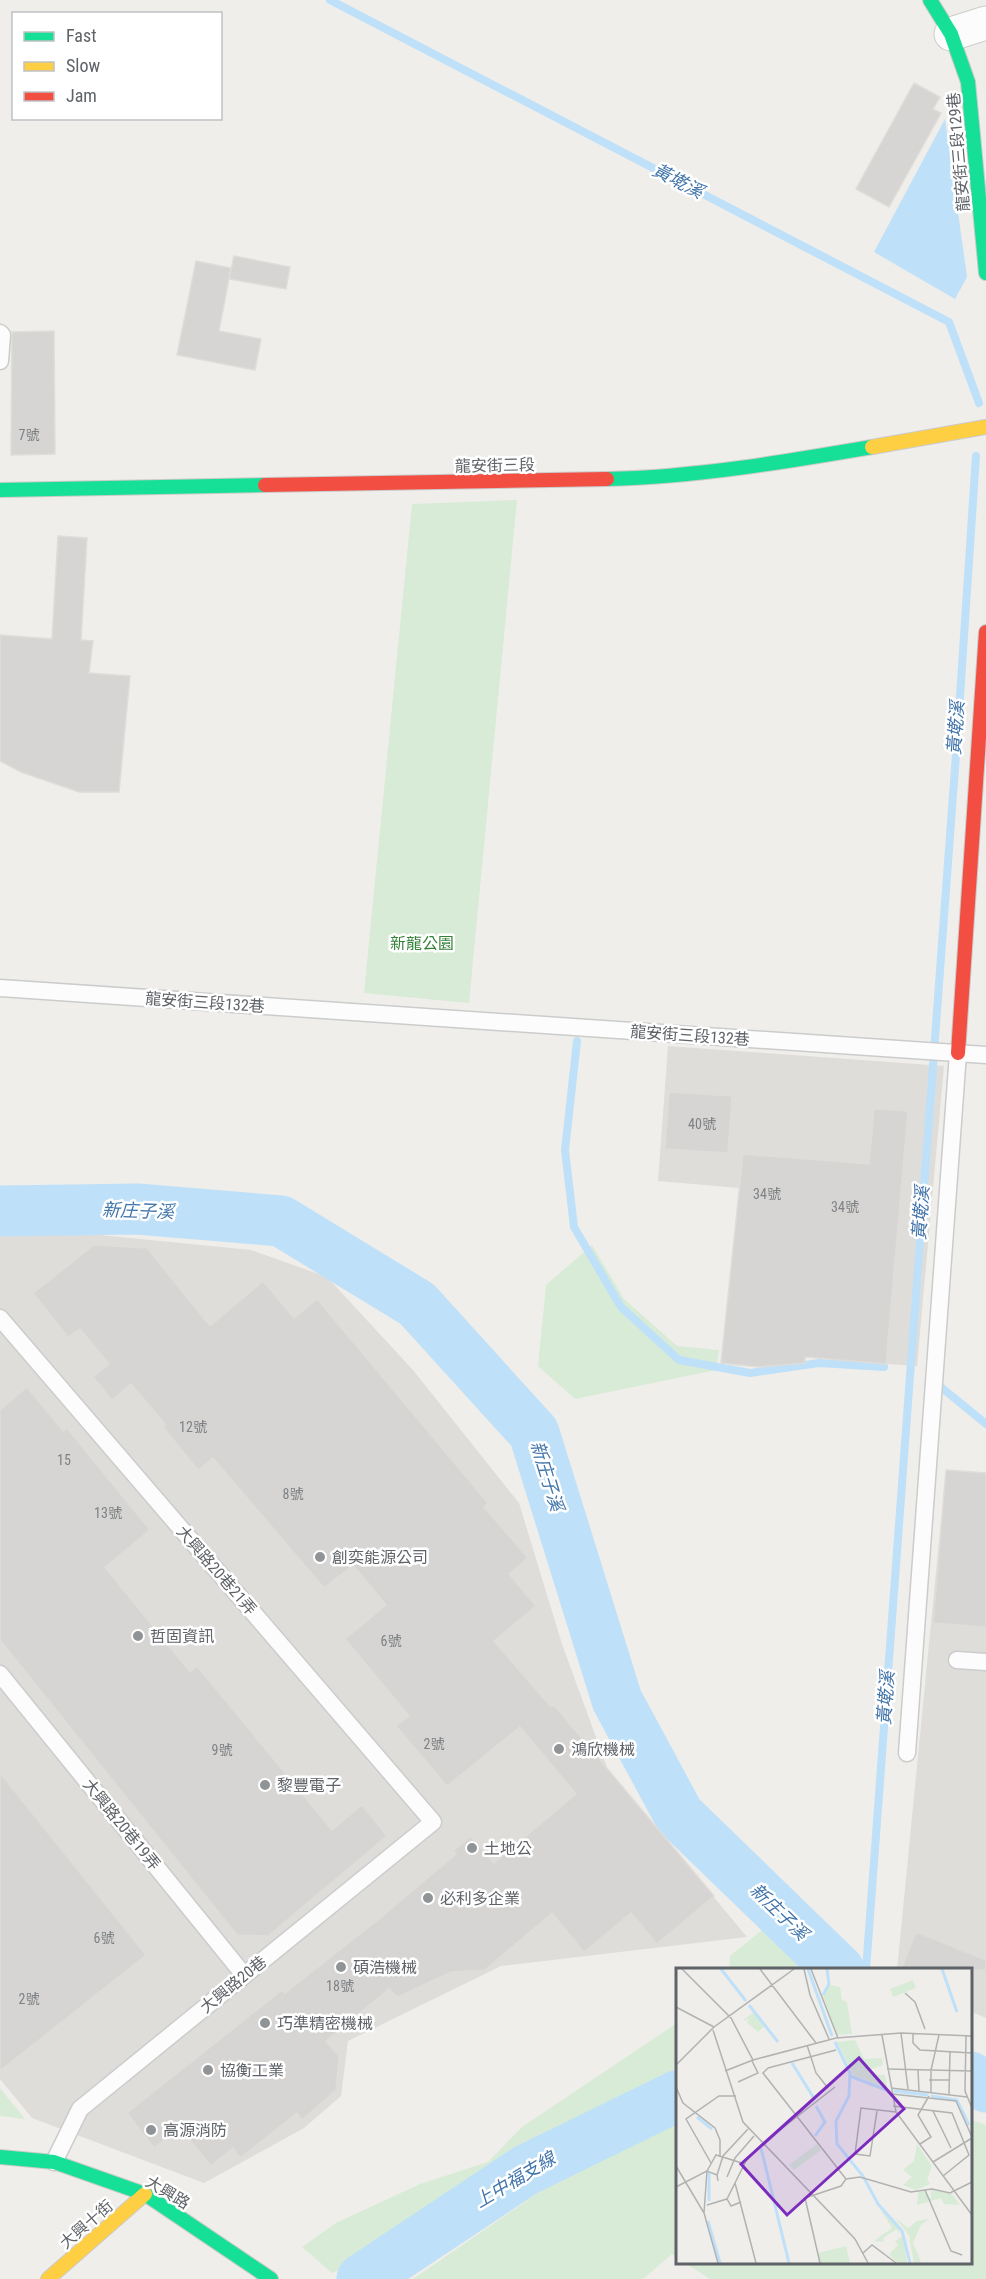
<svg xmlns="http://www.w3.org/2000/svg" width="986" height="2279" viewBox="0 0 986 2279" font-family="'Roboto Condensed','Noto Sans TC',sans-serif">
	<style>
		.industrial { fill: #dfddda }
		.green { fill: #d8ebd6 }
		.water { fill: #bfe0f9 }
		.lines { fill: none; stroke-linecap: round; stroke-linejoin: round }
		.stream { stroke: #bfe0f9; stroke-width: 8 }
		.river { stroke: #bfe0f9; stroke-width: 51 }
		.building { fill: #d6d5d3; stroke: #deddd9; stroke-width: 1.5 }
		.lane-casing { stroke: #cbcccc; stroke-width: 19 }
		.street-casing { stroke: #cbcccc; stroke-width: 35 }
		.fast-casing { stroke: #cacacb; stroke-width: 16 }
		.slow-casing { stroke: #cacacb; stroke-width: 16 }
		.jam-casing { stroke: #cacacb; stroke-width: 16 }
		.lane { stroke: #fdfcfc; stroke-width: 16 }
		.street { stroke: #fdfcfc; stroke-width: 33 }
		.fast { stroke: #16e098; stroke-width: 14 }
		.slow { stroke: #ffcf43; stroke-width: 14 }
		.jam { stroke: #f24e42; stroke-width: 14 }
		.poi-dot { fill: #919496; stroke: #fff; stroke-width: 2 }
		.labels { text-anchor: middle; stroke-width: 5; stroke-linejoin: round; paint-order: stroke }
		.number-label { font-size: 14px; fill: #7e8184 }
		.street-label { font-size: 16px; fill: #5f6368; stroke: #fff }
		.park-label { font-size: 16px; fill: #348238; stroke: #fff }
		.poi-label { font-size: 16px; fill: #5f6368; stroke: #fff; text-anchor: start }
		.water-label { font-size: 18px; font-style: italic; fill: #4174aa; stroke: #fff }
		.inset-river { fill: none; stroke: #bfe0f9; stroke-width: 3 }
		.inset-road { fill: none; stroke: #b1b2b2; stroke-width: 1.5 }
		.view { fill: #7b2cbf; fill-opacity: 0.15; stroke: #7b2cbf; stroke-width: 3 }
		.inset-edge { fill: none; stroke: #5f6368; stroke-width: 3 }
	</style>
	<rect width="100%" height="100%" fill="#efeeea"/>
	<path class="industrial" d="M668,1046l276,20 -27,300 -31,-2 22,-253 -34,-2 -5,55 -126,-10 -4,34 -81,-7z
		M0,1233h80l171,17 76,27 86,93 106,133 43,141 46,126 139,167 -246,29 -153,75 -7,55 -37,32 -100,55 -172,-65 -32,-39z
		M946,1470l40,3v545l-16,-7v-41h-73z"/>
	<path class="green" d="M517,500l-48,503 -105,-10 48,-489z
		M592,1245l32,54 53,47 42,4 -3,20 -141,29 -37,-33 8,-81z
		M762,1930l35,25 8,15h-76l1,-14z
		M677,2023v55l-119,64 -178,110 -48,21 -30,-26 34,-24 84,-39 68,-22 34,-35z
		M0,2088l25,31 -25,-3z
		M677,2119v138l-5,-3 -29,25h-230l157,-108z
		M970,2119l16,6v154h-276l-25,-16 285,-1z"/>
	<path class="water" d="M945,119l22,158 -12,22 -81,-47z"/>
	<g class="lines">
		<path class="stream" d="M330,0l619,322 30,81
			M577,1041l-12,109 9,77 47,80 58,53 71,13 69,-10 65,4
			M942,1388l44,36
			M866,1970l91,-1229 19,-285"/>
		<path class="river" d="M0,1211l137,-2 144,12 136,83 117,129 83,267 62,115 160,155
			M970,2077l16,10
			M362,2279l164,-109 151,-74"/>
	</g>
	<path class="building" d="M914,83l26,14 -7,12 8,4 -52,94 -33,-18z
		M234,256l56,11 -4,22 -57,-10z
		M196,261l35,7 -12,63 42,8 -6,31 -78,-15z
		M54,331l1,123 -44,1 1,-123z
		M58,536l29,2 -6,102 12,1 -4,32 41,3 -11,116h-40l-58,-20 -21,-11v-126l52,4z
		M669,1092l63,4 -4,57 -63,-4z
		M874,1109l34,2 -22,253 -81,-7v6l-46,4 -38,-4 22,-209 126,10z
		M94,1245l53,3 63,78 53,-45 31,37 23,-19 171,204 -4,4 44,51 -19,16 27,32 -42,35 57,66 3,-2 160,191 -57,48 -26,-31 -47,39 -32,-39 -67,57 -34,2 -53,25 -9,-8 -63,52 13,15 -3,34 -34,30 -5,-7 -57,45 -7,-10 -22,18 -31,-38 -26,20 -27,-35 155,-123 3,3 94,-74 77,-65 -3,-3 18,-15 23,27 82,-69 -56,-67 -73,59 -51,-60 13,-10 -64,-77 41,-34 -33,-40 -29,23 -111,-130 -15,12 -35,-43 3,-2 -35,-41 -19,16 -19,-23 16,-13 -29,-35 -12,8 -35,-44z
		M27,1387l36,44 4,-3 83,102 -45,37 85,105 7,-6 135,164 30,-25 25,31 -119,100 -31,-1 -237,-295v-230z
		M946,1470l40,3v154l-53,-4z
		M0,1773l146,182 -146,116z
		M916,1932l70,28v10h-85z"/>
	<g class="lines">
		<g class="lane-casing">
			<path id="lane" d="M0,333l2,2 -2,26
				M0,988l986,67
				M0,1318l433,504 -353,287 -26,53
				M957,1660l29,2
				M0,1674l244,301
				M907,1753l51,-700"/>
		</g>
		<g class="street-casing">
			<path id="street" d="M951,34l35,-11"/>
		</g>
		<g class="fast-casing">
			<path id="fast" d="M930,0l21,34 17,48 18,191
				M607,479c89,-2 177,-17 265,-32
				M0,490l265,-5
				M0,2157l54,5 91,32 126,85"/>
		</g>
		<g class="slow-casing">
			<path id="slow" d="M872,447l114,-20
				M48,2279l97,-85"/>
		</g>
		<g class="jam-casing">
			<path id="jam" d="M265,485l342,-6
				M958,1053l28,-421"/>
		</g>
		<use href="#lane" class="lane"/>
		<use href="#street" class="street"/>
		<use href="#fast" class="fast"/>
		<use href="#slow" class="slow"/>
		<use href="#jam" class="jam"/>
	</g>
	<g class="poi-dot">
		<circle cx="320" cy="1557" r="6"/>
		<circle cx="138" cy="1636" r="6"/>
		<circle cx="559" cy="1749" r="6"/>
		<circle cx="265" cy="1785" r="6"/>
		<circle cx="472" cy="1848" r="6"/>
		<circle cx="428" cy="1898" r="6"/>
		<circle cx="341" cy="1967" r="6"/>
		<circle cx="265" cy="2023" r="6"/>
		<circle cx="208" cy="2070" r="6"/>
		<circle cx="151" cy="2130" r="6"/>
	</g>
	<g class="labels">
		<g class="number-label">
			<text x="29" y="440">7號</text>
			<text x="702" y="1129">40號</text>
			<text x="767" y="1199">34號</text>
			<text x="845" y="1212">34號</text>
			<text x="193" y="1432">12號</text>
			<text x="64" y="1465">15</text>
			<text x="293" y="1499">8號</text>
			<text x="108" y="1518">13號</text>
			<text x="391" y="1646">6號</text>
			<text x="434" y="1749">2號</text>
			<text x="222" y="1755">9號</text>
			<text x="104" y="1943">6號</text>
			<text x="340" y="1991">18號</text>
			<text x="29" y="2004">2號</text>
		</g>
		<g class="street-label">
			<text transform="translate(958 152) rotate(-95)" y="6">龍安街三段129巷</text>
			<text transform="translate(495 465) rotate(-1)" y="6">龍安街三段</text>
			<text transform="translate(205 1002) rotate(4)" y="6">龍安街三段132巷</text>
			<text transform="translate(690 1035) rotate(4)" y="6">龍安街三段132巷</text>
			<text transform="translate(217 1570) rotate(49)" y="6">大興路20巷21弄</text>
			<text transform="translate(122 1824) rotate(51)" y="6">大興路20巷19弄</text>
			<text transform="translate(233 1984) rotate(-39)" y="6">大興路20巷</text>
			<text transform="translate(168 2192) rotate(31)" y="6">大興路</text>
			<text transform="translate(86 2224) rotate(-41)" y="6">大興十街</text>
		</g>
		<g class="park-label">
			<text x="422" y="949">新龍公園</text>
		</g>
		<g class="poi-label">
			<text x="332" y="1563">創奕能源公司</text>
			<text x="150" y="1642">哲固資訊</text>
			<text x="571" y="1755">鴻欣機械</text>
			<text x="277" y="1791">黎豐電子</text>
			<text x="484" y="1854">土地公</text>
			<text x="440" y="1904">必利多企業</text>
			<text x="353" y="1973">碩浩機械</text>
			<text x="277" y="2029">巧準精密機械</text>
			<text x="220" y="2076">協衡工業</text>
			<text x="163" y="2136">高源消防</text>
		</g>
		<g class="water-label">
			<text transform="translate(678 181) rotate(27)" y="6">黃墘溪</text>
			<text transform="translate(956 728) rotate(-86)" y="6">黃墘溪</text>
			<text transform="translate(138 1211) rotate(2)" y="6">新庄子溪</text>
			<text transform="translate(921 1213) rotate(-86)" y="6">黃墘溪</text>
			<text transform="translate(547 1476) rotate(73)" y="6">新庄子溪</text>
			<text transform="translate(886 1698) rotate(-86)" y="6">黃墘溪</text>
			<text transform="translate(779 1912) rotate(44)" y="6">新庄子溪</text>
			<text transform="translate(515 2180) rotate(-31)" y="6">上中福支線</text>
		</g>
	</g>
	<g transform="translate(676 1968)">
		<rect width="296" height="296" fill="#efeeea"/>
		<path d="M237,12l3,8 -23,9 -3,-8zM154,17l10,2 2,13 5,2 5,32 -15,1 -14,-39zM78,44l11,14 -7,6 -11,-9 2,-4 -7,2zM179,72l9,19 18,-1 1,7 -12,4 1,6h13l2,13 -34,-13 -16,-33zM141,176l4,6 -27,20 -5,-5zM241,176l15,22 -5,13 3,5 -14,6 -13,-5 9,-8 -9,-7 11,-9zM255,222l21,4 8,11 -16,-1 -3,-6 -24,7 1,-13 7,-1 6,8zM203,239l19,21 3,8 -4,-7 -14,9 1,4 -10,-1 18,-13zM218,249l14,11 9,-7 12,-2 -8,6 -8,18 8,19 -7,1 -5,-28zM227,268l4,27h-10l-8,-9 9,-9 -3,-4zM170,278l4,17h-30l-2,-10z" fill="#d8ebd6"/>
		<path class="inset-river" d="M45,1l25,32M132,1l24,67M266,1l15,43M147,27l6,-11 -2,-15M73,37l29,37M159,74l15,31 -1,23 -13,25 1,23 26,32 15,28 24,27 8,32M116,95l23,37M174,108l39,15M218,123l34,4M255,128l26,4 12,25M21,149l15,12M139,168l10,-14 -9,-16M85,180l28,115M33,233v-28M32,253l12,42"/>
		<path class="inset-road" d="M6,1l49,49 22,42 83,-22 65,-5 71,3M84,1l56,74M128,1l6,26 19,44M135,1l27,69M229,25l10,9 10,27M0,39l38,20M37,62l30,92 112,117 13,24M225,65l7,56M237,65v10l7,7 52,3M206,67l14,77 76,103M290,68l-1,55 7,17M131,77l9,28 12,15M0,97l38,-38 80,-58M92,100l-5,5 83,106M92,100l68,-18M211,101l85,2M242,102l1,21M49,103l28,-11M253,112h21M62,114l20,-9 -6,-12M0,119l7,16 32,25 5,12v16M215,120l76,9M255,124v-22l8,-35M216,126l64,7 16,36M273,126l1,-42M217,138l59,7 17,42 -26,21M201,143l-7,45 -15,-2 6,-46 35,4M257,143l18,37M244,176l11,-7 -13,-22 11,-19M257,194l39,-24M35,195l-25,-44 33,-23h17M0,198l28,47M41,207l6,-19 25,-27M51,209l8,-19 19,-22M59,215l21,80M0,219l31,-16 9,-16 29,9M249,222l26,61 11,4M51,231l19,-38 16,-17 73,-57M31,237l20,-6 4,7 10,-4M187,285l9,-8 24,18M42,295l-14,-50 3,-42 10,4 1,6M144,295l-15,-65 36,-12 5,-7 14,-2 51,15 21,-3 18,4 22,-11"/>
		<path class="view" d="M183,90l45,51 -117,106 -46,-51z"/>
		<rect width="296" height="296" class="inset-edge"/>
	</g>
	<rect x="12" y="12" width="210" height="108" fill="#ffffff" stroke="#bfc1c3" stroke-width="1.5"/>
	<rect x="24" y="32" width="30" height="9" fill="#16e098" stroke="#bfc1c3" stroke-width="1.5"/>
	<text x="66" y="42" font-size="18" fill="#5f6368">Fast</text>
	<rect x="24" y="62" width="30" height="9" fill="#ffcf43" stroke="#bfc1c3" stroke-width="1.5"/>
	<text x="66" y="72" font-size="18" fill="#5f6368">Slow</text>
	<rect x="24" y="92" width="30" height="9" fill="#f24e42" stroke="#bfc1c3" stroke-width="1.5"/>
	<text x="66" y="102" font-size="18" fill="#5f6368">Jam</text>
</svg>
